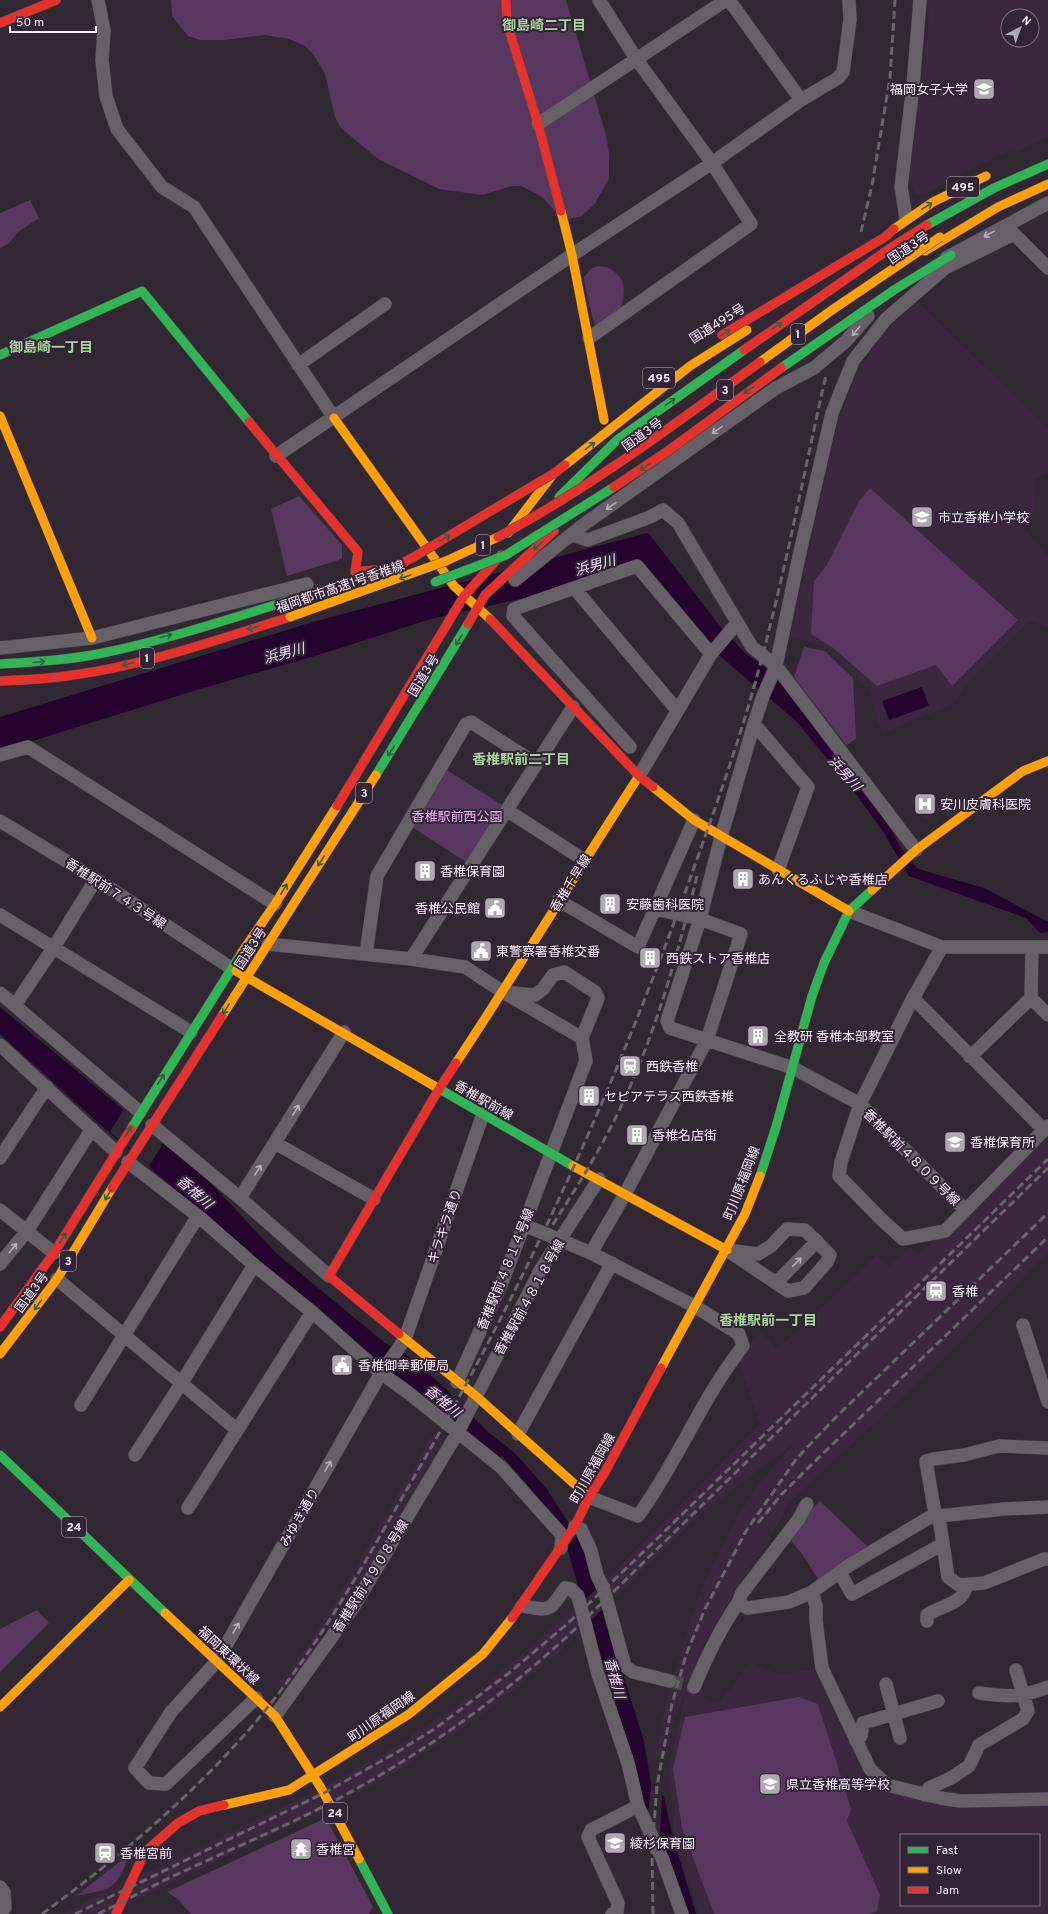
<svg xmlns="http://www.w3.org/2000/svg" width="1048" height="1914" viewBox="0 0 1048 1914" font-family="Overpass,'Noto Sans JP',sans-serif">
	<style>
		.built { fill: #3b283f; fill-rule: evenodd }
		.green { fill: #593860 }
		.water { fill: #24042c }
		.pier { fill: #312833 }
		.lines { fill: none; stroke-linecap: round; stroke-linejoin: round }
		.street-tunnel { stroke: #4f4651; stroke-width: 13; stroke-dasharray: 13 6; stroke-linecap: butt }
		.street-casing { stroke: #4e464f; stroke-width: 14 }
		.fast-casing { stroke: #4e464f; stroke-width: 10 }
		.slow-casing { stroke: #4e464f; stroke-width: 10 }
		.jam-casing { stroke: #4e464f; stroke-width: 10 }
		.street { stroke: #676069; stroke-width: 13 }
		.fast { stroke: #30b455; stroke-width: 9 }
		.slow { stroke: #ff9f0a; stroke-width: 9 }
		.jam { stroke: #e5322d; stroke-width: 9 }
		.rail { stroke: #69646b; stroke-width: 3; stroke-dasharray: 8 4; stroke-linecap: butt }
		.fast-bridge-casing { stroke: #4e464f; stroke-width: 10; stroke-linecap: butt }
		.slow-bridge-casing { stroke: #4e464f; stroke-width: 10; stroke-linecap: butt }
		.jam-bridge-casing { stroke: #4e464f; stroke-width: 10; stroke-linecap: butt }
		.fast-bridge { stroke: #30b455; stroke-width: 9 }
		.slow-bridge { stroke: #ff9f0a; stroke-width: 9 }
		.jam-bridge { stroke: #e5322d; stroke-width: 9 }
		.oneway { stroke: #325e43 }
		.oneway2 { stroke: #b7aeb9 }
		.labels { text-anchor: middle; stroke-width: 4; stroke-linejoin: round; paint-order: stroke }
		.shield { fill: #342437; stroke: #bdb1c0; stroke-width: 1 }
		.shield-label { font-size: 12px; font-weight: bold; fill: #f8edfa }
		.poi-label { font-size: 13px; fill: #f8edfa; stroke: #342437; text-anchor: start }
		.street-label { font-size: 13px; fill: #f8edfa; stroke: #342437 }
		.park-label { font-size: 13px; fill: #edb1fa; stroke: #342437 }
		.neighbourhood-label { font-size: 14px; font-weight: bold; fill: #a4d697; stroke: #342437 }
		.water-label { font-size: 14px; font-style: italic; fill: #f6d8fc; stroke: #342437 }
	</style>
	<rect width="100%" height="100%" fill="#312833"/>
	<path class="built" d="M927,0h121v137l-31,14 -10,1 -32,15 -50,28h-6l-5,-3 -3,-6 -1,-11 19,-160zM1008,16h24v24h-24z
		M919,303l129,126v44l-14,6 2,30 -15,16 27,30v72l-19,-6 -66,67 -9,16 -58,23 -14,8 -13,-45 -43,-42 -36,-12 46,-207 17,-49 26,-42 34,-34z
		M923,794l3,4 4,-3 11,14 -16,10 -15,-20 6,-4 3,2z
		M1048,1125v128l-95,97 -163,152 -23,41 -18,26 -45,75 -32,83 -5,31 -12,-3 6,-31 12,-48 23,-73 13,-31 25,-50 28,-42 33,-38 -94,72 -89,86 -6,-20 154,-156 -23,-67 25,-25 15,17 100,-94 12,12 22,-20 8,8z
		M433,1434l10,6 -93,160 -34,52 -29,39 -8,-7 29,-39 32,-52z
		M575,1609l8,19 -28,28 -71,58 -81,53 -49,29 -172,82 -71,36h-47l24,-14 207,-99 50,-25 47,-27 80,-54z
		M751,1662l26,12 37,-5 52,110 12,10 66,15 104,1v109h-349l-25,-81 -6,-65 19,-79 31,15zM901,1835h138v70h-138z"/>
	<path class="green" d="M171,0h395l40,135 3,19v25l-15,26 -14,12 -13,2 -6,-2 -19,-20 -20,-11h-10l-30,9 -43,-6 -61,-30 -37,-31 -6,-11 -10,-43 -12,-20 -8,-8 -16,-7 -24,-4 -41,5h-24l-12,-4 -16,-20z
		M30,200l9,18 -21,14 -9,11 -9,5v-35z
		M597,266c8,0 14,2 20,8 12,11 5,27 3,41l-24,16 -11,-44 -1,-10 7,-8z
		M870,488l148,132 -66,66 -16,-21 -59,21 -45,-39 -21,-13 3,-53 13,-16 32,-64z
		M299,496l43,49v14l-55,17 -16,-67z
		M804,647l21,4 28,27 3,61 -10,6 -52,-68z
		M447,770l55,35 -36,57 -54,-35z
		M820,1501l47,45 -47,36 -18,-28 -15,-18z
		M37,1610l12,13 -49,49v-43z
		M799,1697l19,7 33,105 -4,12 33,74 -3,16 -8,3h-155l-32,-86 -9,-59 12,-52z
		M326,1818l47,89 -4,7h-178l-13,-15 -11,-7z
		M131,1853c-17,37 -14,35 -55,43z"/>
	<path class="water" d="M647,533l3,2 69,90 26,28 32,23 104,135 21,39 16,19 66,19 64,34v10l-8,1 -14,-15 -117,-42 -25,-43 -31,-43 -57,-69 -76,-65 -78,-92 -95,29 -116,26 -113,36 -118,34 -200,62v-34l313,-95z
		M922,687l7,19 -40,14 -7,-19z
		M0,1007l210,175 67,72 108,89 26,15 35,31 42,43 28,22 30,34 24,37 13,14 43,134 -2,5 20,63 7,42 13,14 9,41 23,76h-10l-24,-77 -11,-11 -11,-24 -9,-50 -23,-61 -46,-161 -37,-48 -23,-26 -3,3 -41,-30 -195,-162 -12,-14 -101,-85v-3l-37,-29 -113,-102z"/>
	<path class="pier" d="M124,1109l39,34 -13,22 -40,-33z
		M455,1395l8,9 -13,23 -9,-7z
		M601,1585l8,18 -23,22 -5,-22z
		M652,1777l1,5 9,10 -2,45 -13,-13z"/>
	<g class="lines">
		<path class="street-tunnel" d="M670,1681l24,6"/>
		<g class="street-casing">
			<path id="street" d="M98,0l6,31 -2,29 4,36 11,33 45,58 32,20 140,211
				M729,0l72,100
				M538,124l188,-124
				M906,218l-5,-31 12,-101 7,-86
				M1008,228l40,40
				M1014,234l-69,34 -59,51 -33,42 -21,52 -34,148 -22,105 -13,30 -9,28 -33,113 -21,82 -33,102 3,7 123,40 67,36 -19,58 -2,14 42,43 22,20 42,-8 103,-105
				M946,258l102,-55
				M589,338l162,-114 -39,-61 -75,-103 -38,-60
				M298,365l87,-61
				M276,456l296,-201 140,-92 89,-63 37,-22 5,-6 7,-52 -1,-20
				M572,535l16,5 62,-23 13,-7 15,13 74,124 24,19 140,184
				M515,580l68,-55 193,-137 38,-20 32,-27 22,-25
				M575,589l102,121
				M0,648l92,-10 215,-54
				M754,724l54,63 -30,83
				M630,747l-117,-131 1,-7 123,-43 74,88
				M0,755l28,-8 247,157
				M639,776l72,-122 26,-31
				M508,811l76,49
				M0,821l96,58 135,89
				M558,900l80,47 56,-127
				M849,911l93,36h106
				M0,915l191,117
				M268,944l143,15 54,8 38,25
				M942,947l-29,51 -53,106 104,105
				M1032,948l-1,50 17,17
				M366,954l11,-78 89,-152 5,-2 64,41
				M411,959l162,-252
				M564,972l31,20 3,6 -16,40 -79,-46 32,3 8,-6 10,-14z
				M0,993l140,119
				M913,998l131,132
				M15,1005l39,-58 42,-68
				M0,1045l116,107
				M970,1057l61,-59
				M152,1125l88,73 89,78
				M275,1143l99,56
				M0,1158l47,-71
				M128,1162l70,54 56,49 58,47 69,61 29,21 91,73 61,68 -1,13
				M240,1198l104,-166
				M0,1210l54,43
				M524,1225l67,28 105,54 43,27 4,12c-42,53 -66,117 -105,170l-49,-19
				M787,1229l18,1 25,25 -3,7 -23,26 -16,3 -61,-41 31,4 13,-8z
				M591,1253l34,-59 82,-154 34,-106 -41,-15 -45,-10
				M0,1264l27,-33 65,-102
				M57,1279l179,150
				M776,1283l41,-42
				M1023,1325l25,77
				M457,1382l46,-102 83,-219 -4,-23
				M81,1405l117,-189
				M518,1434l94,-171
				M1048,1448l-49,-2 -35,9 -30,4 -8,2 8,47 6,16 8,53 11,8 25,-2 60,-24h4
				M135,1455l46,-71 73,-119
				M188,1508l124,-196
				M575,1526l6,3 10,22 6,24 7,15 21,76 8,6 37,9
				M840,1573l12,21 91,-50
				M812,1592l4,14v15l6,47 48,101 17,16 53,13 21,3 87,-2
				M738,1603l4,-10 56,-73 9,-16
				M522,1606c29,5 27,6 43,-18l6,1 7,7 20,78 30,89 10,43 24,52 20,56
				M927,1621v-6c14,-10 38,-11 39,-30
				M886,1684l14,54
				M694,1687c12,-29 26,-58 44,-84l9,5 42,-6 23,-10 36,-26 82,-49 74,-8 44,-2
				M979,1693c30,4 40,5 69,-6
				M256,1698l-90,86 -17,-1 -14,-15 36,-56 46,-51 164,-288 24,-34 78,-225
				M275,1716l79,-110 104,-174 83,-163 58,-90
				M856,1741l5,-5 2,-13 75,-22
				M925,1795l4,-7 22,-10 18,-12 10,-21 44,-26 5,-8 -12,-41
				M0,1887l4,5 1,16 -5,4
				M612,1914l5,-2 1,-9 -30,-66 3,-7 47,-24"/>
		</g>
		<g class="fast-casing">
			<path id="fast" d="M927,225l67,-37 54,-24
				M0,355l142,-64 107,131
				M781,368l113,-78 57,-35
				M559,497l58,-57 127,-90
				M0,664c34,-2 69,-4 103,-11 63,-13 126,-34 188,-53
				M376,775l92,-151
				M436,1087l137,79
				M131,1129l111,-177
				M760,1176l16,-49 36,-131 12,-33 25,-52 23,-21
				M0,1455l165,158
				M359,1859l29,55"/>
		</g>
		<g class="slow-casing">
			<path id="slow" d="M561,211l11,44 32,165
				M894,229l39,-27 53,-26
				M925,251l73,-44 50,-23
				M0,416l92,222
				M334,418l120,168 36,33
				M508,533l46,-60
				M653,787l41,33 155,91
				M872,890l44,-40 107,-79 25,-10
				M242,952l33,-48 62,-98
				M236,971l200,116
				M222,1016l154,-241
				M456,1063c63,-95 121,-192 183,-287
				M573,1166l154,84
				M399,1334l77,62 113,101
				M0,1354l57,-75 55,-91
				M661,1368l84,-154 15,-38
				M165,1613l110,103 46,72 38,71
				M0,1707l129,-127
				M224,1805l65,-15 120,-76 74,-60 29,-36"/>
		</g>
		<g class="jam-casing">
			<path id="jam" d="M506,0l1,23 31,101 23,87
				M0,23l56,-23
				M722,335l163,-98 9,-8
				M744,350l148,-103 35,-22
				M249,422l109,130 -3,20 20,-2
				M291,600l95,-29
				M490,619l149,157 14,11
				M468,624l17,-29 69,-64
				M0,681c24,-1 49,-2 73,-6 74,-10 146,-36 217,-58
				M337,806l127,-210 37,-41
				M112,1188l110,-172
				M0,1327l54,-74 77,-124
				M399,1334l-70,-58 110,-187 17,-26
				M512,1618l63,-92 14,-29 16,-25 56,-104
				M116,1914l29,-62 33,-29 21,-12 25,-6"/>
		</g>
		<use href="#street" class="street"/>
		<use href="#fast" class="fast"/>
		<use href="#slow" class="slow"/>
		<use href="#jam" class="jam"/>
		<path class="rail" d="M861,232l11,-47 18,-107 5,-78
			M546,1235c24,-37 47,-73 67,-112 40,-79 64,-166 85,-251
			M758,1523l23,-28 27,-27 240,-231
			M42,1914c74,-54 144,-113 205,-182 63,-72 109,-154 156,-236 114,-193 208,-398 284,-609 23,-64 46,-128 65,-193 30,-105 50,-213 74,-319
			M75,1914l249,-121 70,-39 42,-26 73,-55 57,-48 66,-62 416,-404
			M98,1914c28,-14 56,-29 84,-42 49,-23 100,-44 148,-69 88,-46 170,-104 242,-171l476,-464
			M653,1914l-1,-64 5,-64 15,-82 14,-49 19,-46 41,-78 51,-73 42,-44 209,-201"/>
		<g class="fast-bridge-casing">
			<path id="fast-bridge" d="M435,582l71,-27 108,-68"/>
		</g>
		<g class="slow-bridge-casing">
			<path id="slow-bridge" d="M760,362l72,-52 108,-73
				M565,465l125,-99 57,-36
				M290,617l156,-56 52,-24"/>
		</g>
		<g class="jam-bridge-casing">
			<path id="jam-bridge" d="M614,487l54,-36 113,-83
				M498,537c93,-50 177,-113 262,-175
				M386,571l26,-13 144,-86 9,-7"/>
		</g>
		<use href="#fast-bridge" class="fast-bridge"/>
		<use href="#slow-bridge" class="slow-bridge"/>
		<use href="#jam-bridge" class="jam-bridge"/>
	</g>
	<defs><path id="oneway-shaft" d="M-6 0H5M1.5-3L5.5 0L1.5 3" fill="none" stroke-width="1.6" stroke-linecap="round" stroke-linejoin="round"/></defs>
	<g class="oneway">
		<use href="#oneway-shaft" transform="translate(927 206) rotate(-31)"/>
		<use href="#oneway-shaft" transform="translate(777 326) rotate(-35)"/>
		<use href="#oneway-shaft" transform="translate(725 333) rotate(-32)"/>
		<use href="#oneway-shaft" transform="translate(749 390) rotate(145)"/>
		<use href="#oneway-shaft" transform="translate(670 402) rotate(-36)"/>
		<use href="#oneway-shaft" transform="translate(590 446) rotate(-38)"/>
		<use href="#oneway-shaft" transform="translate(645 467) rotate(146)"/>
		<use href="#oneway-shaft" transform="translate(445 538) rotate(-31)"/>
		<use href="#oneway-shaft" transform="translate(538 546) rotate(137)"/>
		<use href="#oneway-shaft" transform="translate(405 577) rotate(161)"/>
		<use href="#oneway-shaft" transform="translate(253 628) rotate(163)"/>
		<use href="#oneway-shaft" transform="translate(166 636) rotate(-15)"/>
		<use href="#oneway-shaft" transform="translate(459 640) rotate(121)"/>
		<use href="#oneway-shaft" transform="translate(39 662) rotate(-5)"/>
		<use href="#oneway-shaft" transform="translate(128 664) rotate(165)"/>
		<use href="#oneway-shaft" transform="translate(391 751) rotate(123)"/>
		<use href="#oneway-shaft" transform="translate(321 861) rotate(122)"/>
		<use href="#oneway-shaft" transform="translate(284 889) rotate(-58)"/>
		<use href="#oneway-shaft" transform="translate(226 1009) rotate(122)"/>
		<use href="#oneway-shaft" transform="translate(161 1079) rotate(-58)"/>
		<use href="#oneway-shaft" transform="translate(128 1132) rotate(-59)"/>
		<use href="#oneway-shaft" transform="translate(108 1195) rotate(121)"/>
		<use href="#oneway-shaft" transform="translate(63 1238) rotate(-58)"/>
		<use href="#oneway-shaft" transform="translate(38 1305) rotate(126)"/>
	</g>
	<g class="oneway2">
		<use href="#oneway-shaft" transform="translate(989 234) rotate(151)"/>
		<use href="#oneway-shaft" transform="translate(856 331) rotate(130)"/>
		<use href="#oneway-shaft" transform="translate(717 430) rotate(145)"/>
		<use href="#oneway-shaft" transform="translate(611 506) rotate(145)"/>
		<use href="#oneway-shaft" transform="translate(296 1110) rotate(-58)"/>
		<use href="#oneway-shaft" transform="translate(258 1170) rotate(-58)"/>
		<use href="#oneway-shaft" transform="translate(13 1248) rotate(-51)"/>
		<use href="#oneway-shaft" transform="translate(797 1262) rotate(-46)"/>
		<use href="#oneway-shaft" transform="translate(328 1466) rotate(-60)"/>
		<use href="#oneway-shaft" transform="translate(236 1628) rotate(-60)"/>
	</g>
	<defs>
		<g id="university-square" transform="scale(1.15)"><rect x="-9" y="-9" width="18" height="18" rx="4" fill="#b2a8b4" stroke="#342437"/><path d="M0-5L7-2L0 1L-7-2ZM-4 1L0 2.5L4 1V4Q0 6-4 4Z" fill="#fff"/></g>
		<g id="school-square" transform="scale(1.15)"><rect x="-9" y="-9" width="18" height="18" rx="4" fill="#b2a8b4" stroke="#342437"/><path d="M0-5L7-2L0 1L-7-2ZM-4 1L0 2.5L4 1V4Q0 6-4 4Z" fill="#fff"/></g>
		<g id="hospital-square" transform="scale(1.15)"><rect x="-9" y="-9" width="18" height="18" rx="4" fill="#b2a8b4" stroke="#342437"/><path d="M-5-5h3v3.5h4V-5h3V5h-3V1.5h-4V5h-3Z" fill="#fff"/></g>
		<g id="building-square" transform="scale(1.15)"><rect x="-9" y="-9" width="18" height="18" rx="4" fill="#b2a8b4" stroke="#342437"/><path d="M-4-6H4V6H1V3H-1V6H-4ZM-2.5-4.3h1.7v1.8h-1.7ZM.8-4.3h1.7v1.8H.8ZM-2.5-1h1.7V.8h-1.7ZM.8-1h1.7V.8H.8Z" fill="#fff"/></g>
		<g id="civic-square" transform="scale(1.15)"><rect x="-9" y="-9" width="18" height="18" rx="4" fill="#b2a8b4" stroke="#342437"/><path d="M-.6-6.5H3V-4.5H.6V-3L4-1V1h2V6H-6V1h2V-1L-.6-3ZM-1.2 2.5V6h2.4V2.5Z" fill="#fff"/></g>
		<g id="station-square" transform="scale(1.15)"><rect x="-9" y="-9" width="18" height="18" rx="4" fill="#b2a8b4" stroke="#342437"/><path d="M-3-6H3Q5-6 5-4V2Q5 4 3 4L4.5 6H3L1.5 4h-3L-3 6H-4.5L-3 4Q-5 4-5 2V-4Q-5-6-3-6ZM-3.5-4v3h7v-3ZM-3.5 1v1.5H-2V1ZM2 1v1.5H3.5V1Z" fill="#fff"/></g>
		<g id="temple-square" transform="scale(1.15)"><rect x="-9" y="-9" width="18" height="18" rx="4" fill="#b2a8b4" stroke="#342437"/><path d="M0-6L5-2H3V0L6.5 2.5H4V6H1.5V3h-3V6H-4V2.5H-6.5L-3 0V-2H-5Z" fill="#fff"/></g>
	</defs>
	<g fill-rule="evenodd">
		<use href="#university-square" x="984" y="89"/>
		<use href="#school-square" x="922" y="517"/>
		<use href="#hospital-square" x="925" y="804"/>
		<use href="#building-square" x="425" y="871"/>
		<use href="#building-square" x="743" y="879"/>
		<use href="#building-square" x="610" y="904"/>
		<use href="#civic-square" x="495" y="908"/>
		<use href="#civic-square" x="481" y="951"/>
		<use href="#building-square" x="650" y="958"/>
		<use href="#building-square" x="758" y="1036"/>
		<use href="#station-square" x="630" y="1066"/>
		<use href="#building-square" x="589" y="1096"/>
		<use href="#building-square" x="637" y="1135"/>
		<use href="#school-square" x="955" y="1142"/>
		<use href="#station-square" x="936" y="1291"/>
		<use href="#civic-square" x="342" y="1365"/>
		<use href="#school-square" x="770" y="1784"/>
		<use href="#school-square" x="615" y="1843"/>
		<use href="#temple-square" x="301" y="1849"/>
		<use href="#station-square" x="105" y="1853"/>
	</g>
	<g class="labels">
		<g class="shield">
			<rect x="947" y="177" width="32" height="20" rx="3"/>
			<rect x="791" y="324" width="14" height="20" rx="3"/>
			<rect x="643" y="368" width="32" height="20" rx="3"/>
			<rect x="717" y="380" width="16" height="20" rx="3"/>
			<rect x="476" y="535" width="14" height="20" rx="3"/>
			<rect x="140" y="648" width="14" height="20" rx="3"/>
			<rect x="356" y="783" width="16" height="20" rx="3"/>
			<rect x="60" y="1251" width="16" height="20" rx="3"/>
			<rect x="62" y="1517" width="24" height="20" rx="3"/>
			<rect x="323" y="1803" width="24" height="20" rx="3"/>
		</g>
		<g class="shield-label">
			<text x="963" y="191">495</text>
			<text x="798" y="338">1</text>
			<text x="659" y="382">495</text>
			<text x="725" y="394">3</text>
			<text x="483" y="549">1</text>
			<text x="147" y="662">1</text>
			<text x="364" y="797">3</text>
			<text x="68" y="1265">3</text>
			<text x="74" y="1531">24</text>
			<text x="335" y="1817">24</text>
		</g>
		<g class="poi-label">
			<text x="968" y="94" text-anchor="end">福岡女子大学</text>
			<text x="938" y="522">市立香椎小学校</text>
			<text x="940" y="809">安川皮膚科医院</text>
			<text x="440" y="876">香椎保育園</text>
			<text x="758" y="884">あんくるふじや香椎店</text>
			<text x="626" y="909">安藤歯科医院</text>
			<text x="480" y="913" text-anchor="end">香椎公民館</text>
			<text x="496" y="956">東警察署香椎交番</text>
			<text x="666" y="963">西鉄ストア香椎店</text>
			<text x="774" y="1041">全教研 香椎本部教室</text>
			<text x="646" y="1071">西鉄香椎</text>
			<text x="604" y="1101">セピアテラス西鉄香椎</text>
			<text x="652" y="1140">香椎名店街</text>
			<text x="970" y="1147">香椎保育所</text>
			<text x="952" y="1296">香椎</text>
			<text x="358" y="1370">香椎御幸郵便局</text>
			<text x="786" y="1789">県立香椎高等学校</text>
			<text x="630" y="1848">綾杉保育園</text>
			<text x="316" y="1854">香椎宮</text>
			<text x="120" y="1858">香椎宮前</text>
		</g>
		<g class="street-label">
			<text transform="translate(908 247) rotate(-34)" y="5">国道3号</text>
			<text transform="translate(717 323) rotate(-32)" y="5">国道495号</text>
			<text transform="translate(642 434) rotate(-36)" y="5">国道3号</text>
			<text transform="translate(340 586) rotate(-19)" y="5">福岡都市高速1号香椎線</text>
			<text transform="translate(423 675) rotate(-59)" y="5">国道3号</text>
			<text transform="translate(570 883) rotate(-58)" y="5">香椎千早線</text>
			<text transform="translate(116 893) rotate(33)" y="5">香椎駅前７４３号線</text>
			<text transform="translate(250 948) rotate(-57)" y="5">国道3号</text>
			<text transform="translate(484 1100) rotate(30)" y="5">香椎駅前線</text>
			<text transform="translate(912 1157) rotate(45)" y="5">香椎駅前４８０９号線</text>
			<text transform="translate(741 1183) rotate(-69)" y="5">町川原福岡線</text>
			<text transform="translate(444 1226) rotate(-71)" y="5">キラキラ通り</text>
			<text transform="translate(505 1269) rotate(-68)" y="5">香椎駅前４８１４号線</text>
			<text transform="translate(31 1292) rotate(-54)" y="5">国道3号</text>
			<text transform="translate(529 1297) rotate(-61)" y="5">香椎駅前４８１８号線</text>
			<text transform="translate(592 1468) rotate(-61)" y="5">町川原福岡線</text>
			<text transform="translate(299 1517) rotate(-60)" y="5">みゆき通り</text>
			<text transform="translate(370 1576) rotate(-58)" y="5">香椎駅前４９０８号線</text>
			<text transform="translate(229 1655) rotate(43)" y="5">福岡東環状線</text>
			<text transform="translate(381 1716) rotate(-35)" y="5">町川原福岡線</text>
		</g>
		<g class="park-label">
			<text x="457" y="821">香椎駅前西公園</text>
		</g>
		<g class="neighbourhood-label">
			<text x="544" y="30">御島崎二丁目</text>
			<text x="51" y="352">御島崎一丁目</text>
			<text x="521" y="764">香椎駅前二丁目</text>
			<text x="768" y="1325">香椎駅前一丁目</text>
		</g>
		<g class="water-label">
			<text transform="translate(595 565) rotate(-16)" y="5">浜男川</text>
			<text transform="translate(284 653) rotate(-15)" y="5">浜男川</text>
			<text transform="translate(845 773) rotate(48)" y="5">浜男川</text>
			<text transform="translate(195 1192) rotate(41)" y="5">香椎川</text>
			<text transform="translate(443 1401) rotate(39)" y="5">香椎川</text>
			<text transform="translate(615 1678) rotate(75)" y="5">香椎川</text>
		</g>
	</g>
	<rect x="900" y="1834" width="140" height="72" fill="#342437" stroke="#827485"/>
	<rect x="908" y="1847" width="20" height="6" fill="#30b455" stroke="#827485"/>
	<text x="936" y="1854" font-size="12" fill="#f8edfa">Fast</text>
	<rect x="908" y="1867" width="20" height="6" fill="#ff9f0a" stroke="#827485"/>
	<text x="936" y="1874" font-size="12" fill="#f8edfa">Slow</text>
	<rect x="908" y="1887" width="20" height="6" fill="#e5322d" stroke="#827485"/>
	<text x="936" y="1894" font-size="12" fill="#f8edfa">Jam</text>
	<g transform="translate(1020 28) rotate(41)"><circle r="19" fill="#342437" stroke="#827485"/>
	<path d="M0-3L7 15L0 10L-7 15Z" fill="#b2a8b4"/>
	<text y="-6" font-size="11" font-weight="bold" text-anchor="middle" fill="#f8edfa">N</text>
	</g>
	<path d="M10 26v6h86v-6" fill="none" stroke="#f8edfa" stroke-width="2"/>
	<text x="16" y="26" font-size="12" fill="#f8edfa" stroke="#342437" stroke-width="3" paint-order="stroke">50 m</text>
</svg>
